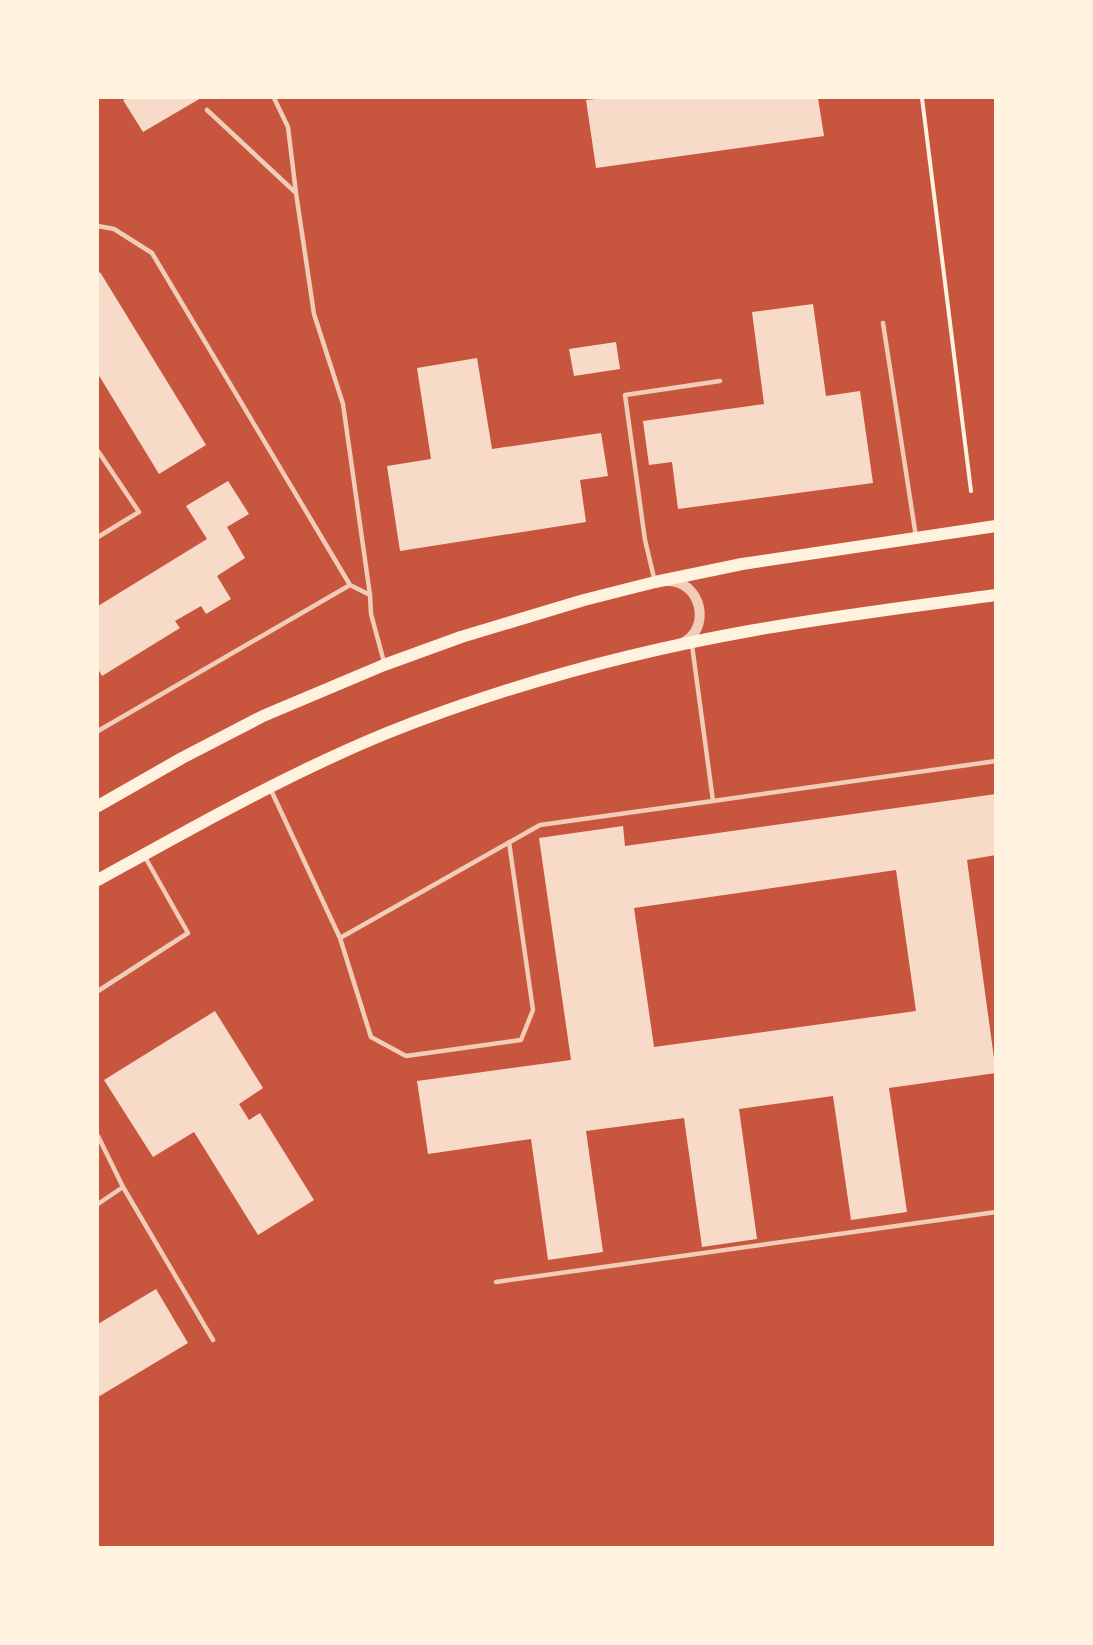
<svg xmlns="http://www.w3.org/2000/svg" width="1093" height="1645" viewBox="0 0 1093 1645" font-family="'Crimson Pro',serif">
	<style>
		.building { fill: #f7dbc8; fill-rule: evenodd }
		.lines { fill: none; stroke-linecap: round; stroke-linejoin: round }
		.path { stroke: #fff3e0; stroke-width: 4 }
		.service { stroke: #f1ccb7; stroke-width: 4.5 }
		.tertiary { stroke: #f1ccb7; stroke-width: 10 }
		.secondary { stroke: #fff3e0; stroke-width: 12 }
	</style>
	<rect width="100%" height="100%" fill="#c8553d"/>
	<path class="building" d="M128,98h73l-58,34 -20,-32z
		M606,98h212l6,38 -228,32 -10,-68z
		M100,272l106,173 -47,29 -61,-100v-100z
		M813,304l13,92 34,-5 13,92 -195,26 -6,-47 -23,3 -6,-44 121,-17 -12,-92z
		M616,342l4,27 -46,7 -5,-27z
		M477,358l15,91 109,-16 7,43 -28,4 6,42 -186,29 -13,-85 44,-7 -14,-91z
		M228,481l21,33 -22,13 18,31 -28,18 14,23 -25,15 -5,-8 -26,15 5,7 -78,48 -4,-7v-63l109,-67 -21,-33z
		M996,794v61l-29,5 29,213 -107,15 18,124 -56,8 -18,-124 -94,13 18,130 -55,8 -18,-129 -98,13 17,121 -55,8 -17,-121 -103,15 -11,-73 154,-21 -32,-222 84,-12 2,20zM896,870l20,141 -262,36 -20,-139z
		M215,1011l48,77 -24,16 10,16 11,-7 54,87 -56,35 -64,-103 -41,25 -49,-77z
		M156,1289l32,54 -90,54v-73z"/>
	<g class="lines">
		<path class="path" d="M922,98l49,393"/>
		<path class="service" d="M274,98l14,29 8,66
			M207,110l89,83 18,121 29,90 27,191 1,19 13,48
			M98,226l16,3 38,24 198,332 20,10
			M883,323l33,214
			M98,451l41,61 -41,25
			M655,582l-10,-42 -20,-145 95,-14
			M98,731l252,-146
			M270,788l70,150 200,-113 173,-24 -21,-156
			M713,801l283,-40
			M340,938l31,99 35,19 115,-16 12,-30 -24,-168
			M98,991l90,-58 -43,-76
			M98,1136l25,51 90,153
			M98,1204l25,-17
			M496,1282l500,-70"/>
		<path class="tertiary" d="M666,581c36,-2 47,50 14,63"/>
		<path class="secondary" d="M98,806l84,-48 81,-42 121,-51 77,-28 123,-37 71,-18 87,-18 254,-38
			M98,880c94,-52 189,-106 289,-147 118,-47 243,-81 368,-103 79,-14 160,-24 241,-35"/>
	</g>
	<rect width="1093" height="1645" fill="none" stroke="#fff3e0" stroke-width="198"/>
</svg>
